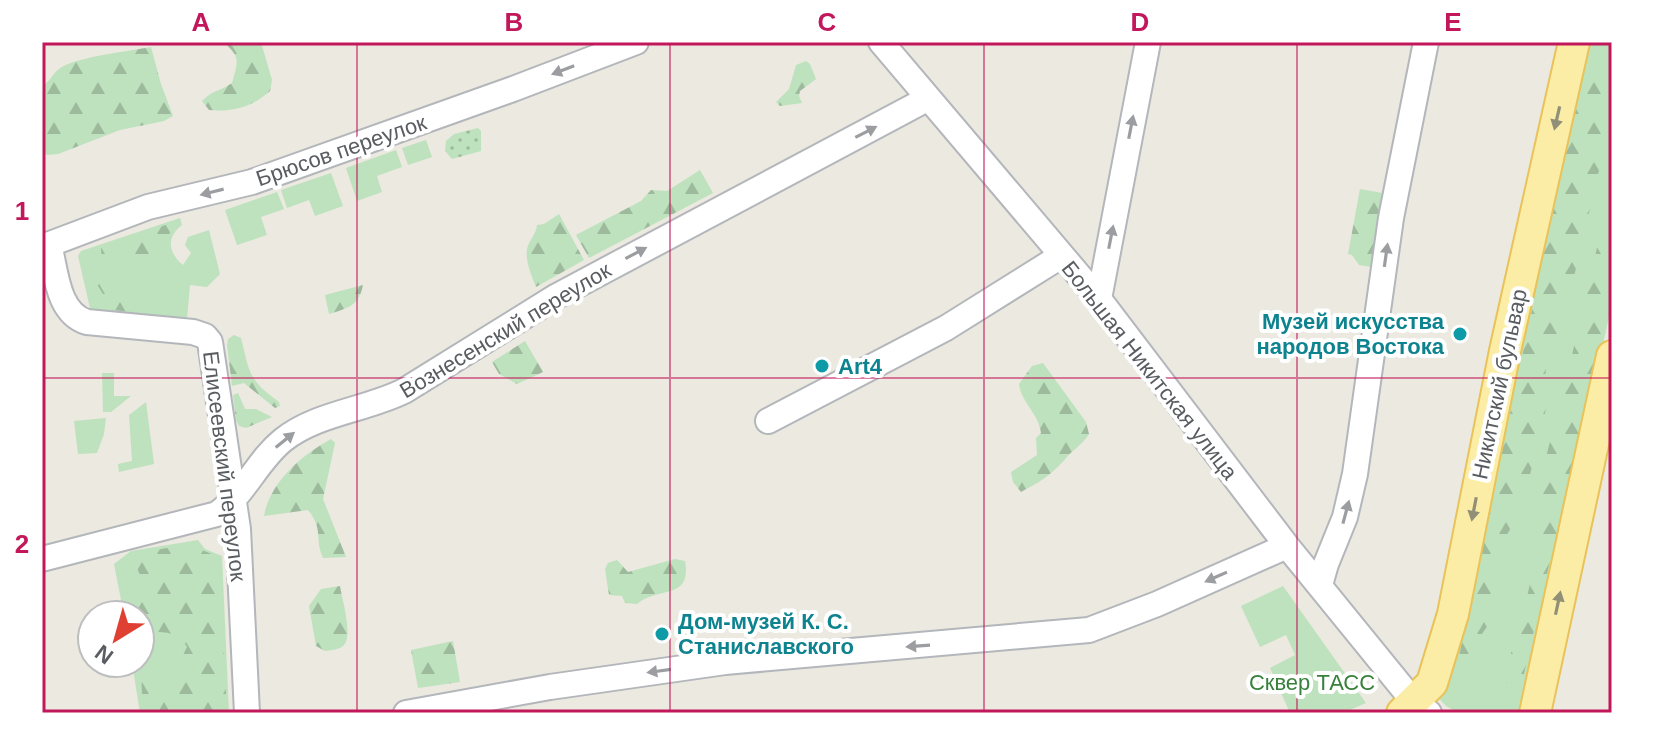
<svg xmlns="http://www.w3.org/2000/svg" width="1654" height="755" viewBox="0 0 1654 755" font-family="Arial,sans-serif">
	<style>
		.green { fill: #bde2bd }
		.forest { fill: url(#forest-firs) }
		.garden { fill: url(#garden-dots) }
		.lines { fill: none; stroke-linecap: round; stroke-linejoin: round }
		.minor-casing { stroke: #b3b6ba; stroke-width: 28 }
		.major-casing { stroke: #e9c25a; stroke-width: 34 }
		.minor { stroke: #fff; stroke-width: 24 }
		.major { stroke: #fbeda5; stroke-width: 30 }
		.oneway { fill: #9b9da0 }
		.oneway2 { fill: #928f78 }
		.grid { fill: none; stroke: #c2185b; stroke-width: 2; stroke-opacity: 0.55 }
		.culture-dot { fill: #0f9aa8; stroke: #fff; stroke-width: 3 }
		.labels { text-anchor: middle; stroke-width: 8; stroke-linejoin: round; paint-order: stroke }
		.street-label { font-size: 22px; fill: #595c60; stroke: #fff }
		.culture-label { font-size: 22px; font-weight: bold; fill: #0d838f; stroke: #fff; text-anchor: start }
		.park-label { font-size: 22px; fill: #38803c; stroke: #fff }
		.neatline { fill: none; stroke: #c2185b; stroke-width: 3 }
		.grid-label { font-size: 26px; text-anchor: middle; font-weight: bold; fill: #c2185b }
	</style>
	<defs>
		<pattern id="forest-firs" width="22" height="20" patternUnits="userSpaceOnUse" patternTransform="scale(2)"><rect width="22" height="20" fill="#bde2bd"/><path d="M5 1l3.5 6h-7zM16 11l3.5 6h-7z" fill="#9dba9d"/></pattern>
		<pattern id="garden-dots" width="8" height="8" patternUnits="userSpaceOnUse" patternTransform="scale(2)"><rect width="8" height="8" fill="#bde2bd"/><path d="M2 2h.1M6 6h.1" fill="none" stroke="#9dba9d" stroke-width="1.8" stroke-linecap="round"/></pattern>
	</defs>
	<rect width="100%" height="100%" fill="#ebe9e0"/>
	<path class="green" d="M1587,42h25v261l-90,410c-26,0 -70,10 -84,-17l13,-18 57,-285z
		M426,140l6,17 -24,8 -6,-17z
		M396,150l6,17 -25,9 5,16 -25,9 -11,-33z
		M331,173l12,33 -28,10 -6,-16 -22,8 -6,-18z
		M277,192l7,17 -23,8 6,18 -30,10 -12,-35z
		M180,218l2,7c-16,12 -14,28 1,40l8,-12 -6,-8 3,-8 21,-7 11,44 -13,13 -17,-2 -3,34 -94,-9 -3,-2 -12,-52 3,-5z
		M114,373v23h17l-20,16h-8l-1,-39z
		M146,402l8,62 -35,8 -1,-8 14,-3 -3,-46z
		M106,418l-2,16 -7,19 -19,1 -4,-33z
		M198,540l7,9 17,7 7,157h-89l-8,-50h8v-48h-16l-10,-51 17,-13z
		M1283,586l83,117 -23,10h-53l-20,-45 25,-13 -9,-20 -26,12 -19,-41z"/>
	<path class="forest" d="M223,42h38l11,38 -2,11c-18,16 -37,21 -61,19l-7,-9c12,-12 17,-9 30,-18 6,-22 9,-26 -9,-41z
		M151,47l10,37 12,32 -9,5 -44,9 -62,24 -11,1 -5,-5v-64c8,-4 10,-12 17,-17 15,-12 72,-18 92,-22z
		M1591,57l21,14v44l-56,238 -9,2 -2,24 7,5 -31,128 -15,24 -13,52 -4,36 -20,28 -2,10 -7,4 -2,-5 118,-560z
		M806,61l4,3 6,15 -16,12 -1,5 3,7 -22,3 -4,-4 13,-13 7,-24z
		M700,170l13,23 -124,65 -13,-23 65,-34 10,-11 16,1z
		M1360,189l22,4 -11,74 -12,-2 -7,-10 -4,-1z
		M1612,204v87l-91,396 -15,-4 -2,-7 18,-58 16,-68 -3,-16 3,-13 -5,-12 33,-131 7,-10 -1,-13 32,-137z
		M559,214l25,46 -48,27c-4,-10 -11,-26 -9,-38 2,-9 9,-14 10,-24l7,-1z
		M174,222l-12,32 -12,9 -48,-1 -1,-14z
		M101,277l33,4v15l-31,-2 -5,-8z
		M363,285c-4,21 -15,23 -34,29l-4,-19z
		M100,297l34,5 5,11 -42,-5 -6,-9z
		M234,335l7,3c9,36 7,41 38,64l1,4 -5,2 -31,-25 -12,3 -5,-41 1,-6z
		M525,341l18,31 -26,12 -18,-10 -7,-12z
		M1043,363l43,59 3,12c-6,10 -14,14 -22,23 -17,19 -24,23 -46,35l-8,-10 -2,-10 26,-17 -1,-17 5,-5c-2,-19 -20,-31 -22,-49l13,-18z
		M238,393l7,16h11l16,8 -26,11 -7,-2 -3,-6 -3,-25z
		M331,439l4,4 -12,56 23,58 -23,1c-9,-21 1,-28 -15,-48l-44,6c6,-34 38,-61 67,-77z
		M195,543l7,7 17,7 8,156h-67l-18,-19 -1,-24 22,6 11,-3 13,-26c-10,-18 -29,-16 -47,-13v-19l-12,-2 1,-24 4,-3 9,1 2,-3 -12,-27 1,-3z
		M675,559l10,2c7,40 -27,25 -48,43l-12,-1 -3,-7 -13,-1 -4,-26 3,-6 9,-3 11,12z
		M340,586c2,13 13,49 4,59 -5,5 -13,5 -19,6l-9,-5 -7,-40 12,-17z
		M453,641l7,41 -42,6 -7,-38z"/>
	<path class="garden" d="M478,128l3,3v20l-29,8 -7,-8 1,-10 8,-7z"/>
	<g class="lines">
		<g class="minor-casing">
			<path id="minor" d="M881,42l218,257 188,247 127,156 15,11
				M49,244c7,27 8,69 38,78l106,10 12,4 5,6 28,187 9,184
				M42,247l106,-40 104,-25 261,-93 123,-47
				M1099,299l49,-257
				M768,421l178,-93 115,-72
				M42,559l175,-45c28,-20 40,-53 66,-74 34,-27 83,-30 121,-49l153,-95 370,-197
				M1320,585l6,-21 19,-47 10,-43 36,-256 35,-176
				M406,713l144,-26 175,-25 364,-32 68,-26 130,-58"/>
		</g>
		<g class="major-casing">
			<path id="major" d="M1402,713l30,-30 21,-69 52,-263 69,-309
				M1535,713l77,-357"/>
		</g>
		<use href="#minor" class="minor"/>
		<use href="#major" class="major"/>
	</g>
	<defs><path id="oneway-solid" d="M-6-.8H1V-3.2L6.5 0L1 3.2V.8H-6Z" transform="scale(2)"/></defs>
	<g class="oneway">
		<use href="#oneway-solid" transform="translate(563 70) rotate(159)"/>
		<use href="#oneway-solid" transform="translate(1131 127) rotate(-79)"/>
		<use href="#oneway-solid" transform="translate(866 132) rotate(-27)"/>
		<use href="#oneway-solid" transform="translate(212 192) rotate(166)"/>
		<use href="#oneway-solid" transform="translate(1111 237) rotate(-79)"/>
		<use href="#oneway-solid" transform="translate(636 253) rotate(-28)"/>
		<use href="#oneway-solid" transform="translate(1386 255) rotate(-82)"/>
		<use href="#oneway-solid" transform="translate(285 440) rotate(-39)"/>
		<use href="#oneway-solid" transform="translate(1346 512) rotate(-75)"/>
		<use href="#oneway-solid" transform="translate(1216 577) rotate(156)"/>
		<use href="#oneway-solid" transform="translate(918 646) rotate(176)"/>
		<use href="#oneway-solid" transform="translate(659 671) rotate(172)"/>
	</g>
	<g class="oneway2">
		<use href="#oneway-solid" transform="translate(1557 118) rotate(103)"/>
		<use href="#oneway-solid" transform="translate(1474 509) rotate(101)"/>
		<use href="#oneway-solid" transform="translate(1558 603) rotate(-78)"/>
	</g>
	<path class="grid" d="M357,42v671M670,42v671M984,42v671M1297,42v671M42,378h1570"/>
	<g class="culture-dot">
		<circle cx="1460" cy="334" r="8"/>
		<circle cx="822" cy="366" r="8"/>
		<circle cx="662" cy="634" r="8"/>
	</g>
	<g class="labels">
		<g class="street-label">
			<text transform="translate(341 150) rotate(-19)" y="8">Брюсов переулок</text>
			<text transform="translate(505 330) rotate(-31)" y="8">Вознесенский переулок</text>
			<text transform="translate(1150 370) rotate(52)" y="8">Большая Никитская улица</text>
			<text transform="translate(1499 384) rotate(-78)" y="8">Никитский бульвар</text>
			<text transform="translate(225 466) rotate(83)" y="8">Елисеевский переулок</text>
		</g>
		<g class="culture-label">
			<text x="1444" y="329" text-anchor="end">Музей искусства<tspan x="1444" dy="25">народов Востока</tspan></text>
			<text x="838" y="374">Art4</text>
			<text x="678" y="629">Дом-музей К. С.<tspan x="678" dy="25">Станиславского</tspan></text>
		</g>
		<g class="park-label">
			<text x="1312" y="690">Сквер ТАСС</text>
		</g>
	</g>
	<rect width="1654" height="755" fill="none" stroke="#ffffff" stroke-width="88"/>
	<g transform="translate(116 639) rotate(217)"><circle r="38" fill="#ffffff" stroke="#bdbebf" stroke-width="2"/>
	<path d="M0-6L14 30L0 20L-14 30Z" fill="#df4031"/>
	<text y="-12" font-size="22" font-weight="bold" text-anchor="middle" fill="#595c60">N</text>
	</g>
	<rect x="44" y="44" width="1566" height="667" class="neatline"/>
	<g class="grid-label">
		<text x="201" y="31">A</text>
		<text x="514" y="31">B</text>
		<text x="827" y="31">C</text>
		<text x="1140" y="31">D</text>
		<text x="1453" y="31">E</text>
		<text x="22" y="220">1</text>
		<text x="22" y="553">2</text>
	</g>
</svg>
